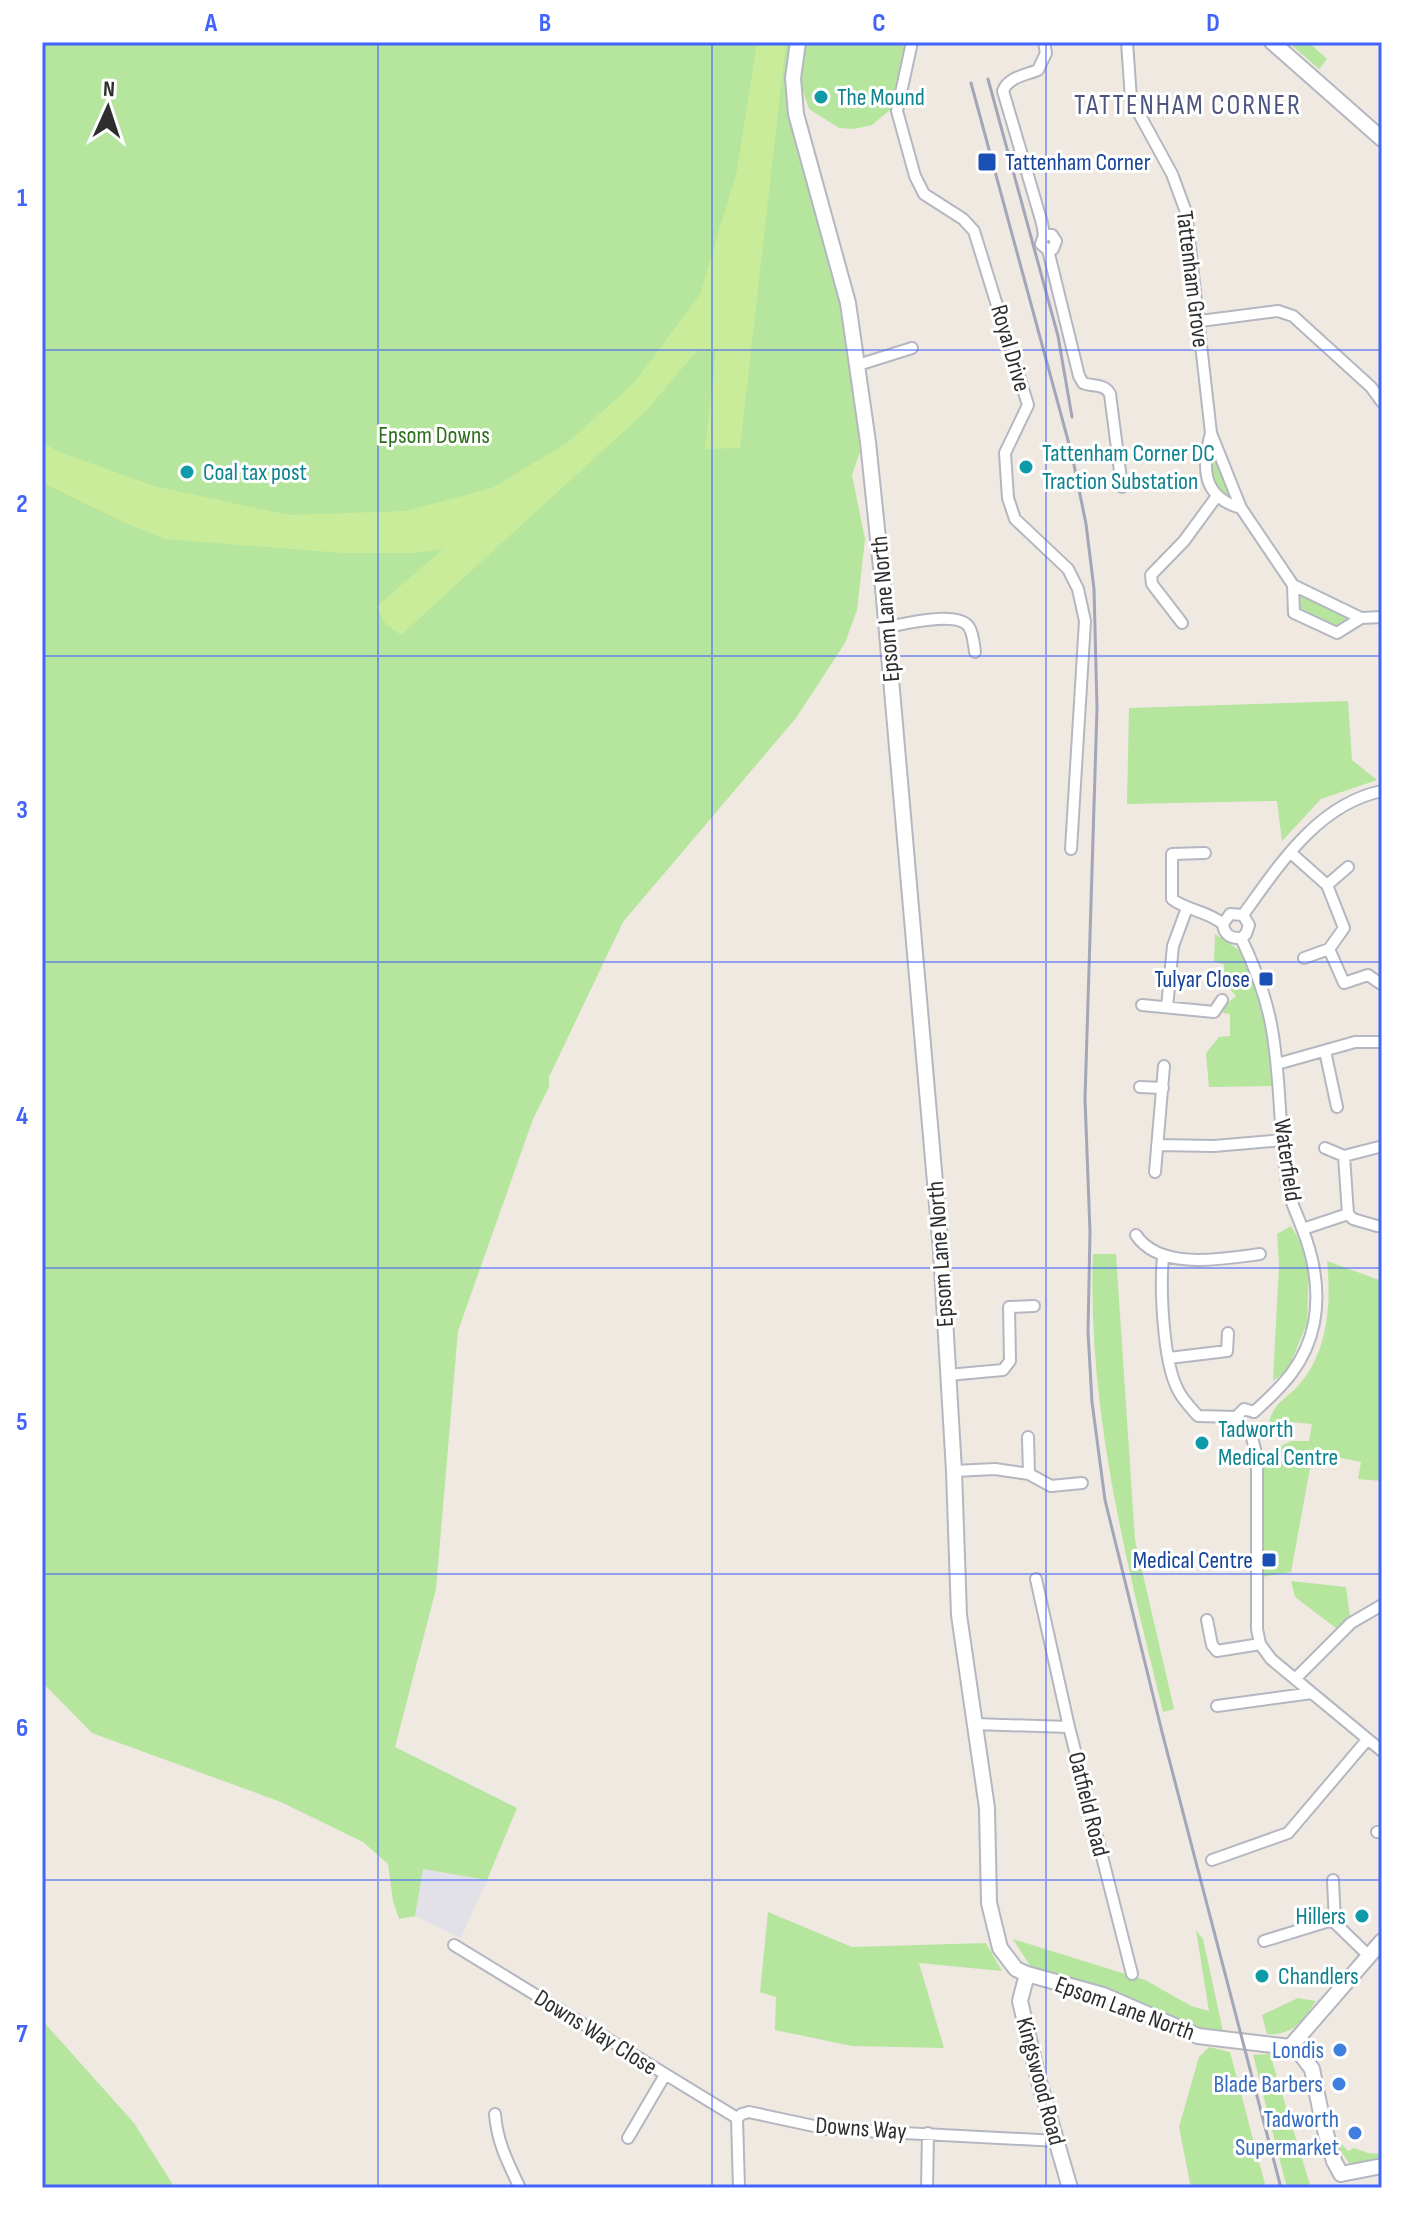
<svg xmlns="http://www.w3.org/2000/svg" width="1424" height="2230" viewBox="0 0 1424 2230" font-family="'Sofia Sans Condensed',sans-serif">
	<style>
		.industrial { fill: #e3e1e8 }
		.green { fill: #b6e59e }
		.pitch { fill: #c9ec9a }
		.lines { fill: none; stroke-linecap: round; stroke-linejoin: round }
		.street-casing { stroke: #b4b7c1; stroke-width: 14 }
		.secondary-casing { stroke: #b4b7c1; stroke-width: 18 }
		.street { stroke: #fff; stroke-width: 10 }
		.secondary { stroke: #fff; stroke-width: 14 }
		.rail { stroke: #a3a6b8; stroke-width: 3 }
		.grid { fill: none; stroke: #4264fb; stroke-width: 2; stroke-opacity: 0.55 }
		.culture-dot { fill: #0f9aa8; stroke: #fff; stroke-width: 3 }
		.transit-dot { fill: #1a4fb4; stroke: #fff; stroke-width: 3 }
		.shop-dot { fill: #3f7fe0; stroke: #fff; stroke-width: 3 }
		.labels { text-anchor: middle; stroke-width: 6; stroke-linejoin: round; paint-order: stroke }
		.culture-label { font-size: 24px; fill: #0d838f; stroke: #fff; text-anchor: start }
		.transit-label { font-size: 24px; fill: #164399; stroke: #fff; text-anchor: end }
		.street-label { font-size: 24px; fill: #2e2e2e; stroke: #fff }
		.park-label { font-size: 24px; fill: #2c6e1b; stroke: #fff }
		.shop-label { font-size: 24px; fill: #366cbe; stroke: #fff; text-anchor: end }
		.quarter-label { font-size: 28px; letter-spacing: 2px; fill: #4d5680; stroke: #fff }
		.neatline { fill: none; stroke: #4264fb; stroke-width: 3 }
		.grid-label { font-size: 26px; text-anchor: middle; font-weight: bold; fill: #4264fb }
	</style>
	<rect width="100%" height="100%" fill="#efe9e1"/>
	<path class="industrial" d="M423,1869l64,11 -26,58 -46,-22z"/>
	<path class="green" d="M42,42h757l-3,72 48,206 8,53 8,79 -8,23 13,64 -8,71 -12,33 -49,75 -173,204 -74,155v10l-16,32 -75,212 -22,258 -41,158 122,61 -30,72 -64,-11 -8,47 -16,3 -6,-18 -5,-37 -25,-22 -82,-40 -189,-69 -50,-51z
		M807,42h99l-16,68 -18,15 -19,4 -14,-1 -30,-19 -8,-23 2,-29z
		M1288,42h20l19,17 -8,10z
		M1211,433l30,75 -12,-3 -22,-28z
		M1293,585l68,33 -24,15 -43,-20z
		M1348,701l4,59 25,20 -56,19 -39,42 -5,-40 -150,3 2,-96z
		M1215,934l36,24 9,22 19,106 -70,1 -3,-34 13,-16 11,-1v-22l-7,-1 1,-7 12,-10 -12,-14v-18l-10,-2z
		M1291,1226l12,20 6,21 -2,56 -19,47 -15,11 6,-116 -2,-31z
		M1093,1254h23l19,286 39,169 -11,3c-36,-149 -76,-302 -70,-458z
		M1327,1261l55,20v200l-24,-2 3,-17 -48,-10 -22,120 -29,5 -5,-120 34,-16h18l3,-17 -21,-2 -1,12 -7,-2 -16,8c2,-42 18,-35 38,-63 24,-32 26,-79 22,-116z
		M1291,1581l55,6 5,36 -10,9 -46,-35z
		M768,1912l84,35 134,-4 16,28 -83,-8 25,85 -92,-2 -77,-16 1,-33 -16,-5z
		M1196,1930l7,9 21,97 -59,-20 -64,-27 -71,-23 -17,-27 132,41 46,26 18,5z
		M1298,1998l18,3c-14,20 -23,35 -49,33l-5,-19z
		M42,2020l92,103 41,65h-133z
		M1209,2047l21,5 36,136h-75l-12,-61 20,-70z
		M1270,2054l41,134h-24l-34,-133z
		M1336,2138l12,13 6,-3 14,5 14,1v6l-17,4 -16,-1 -13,-19z"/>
	<path class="pitch" d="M757,42h29l-46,406 -35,1 11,-99 -19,1 -53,62 -243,222 -15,-11 -10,-17 67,-58 -31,4h-70l-177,-14 -42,-17 -81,-40v-39l20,10 92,33 135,29 116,-4 87,-23 76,-46 67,-60 65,-88 37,-124z"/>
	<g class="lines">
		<g class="street-casing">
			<path id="street" d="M912,42l-15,69 18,65 9,18 39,25 11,12 54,174 -23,48 3,45 7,21 53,50 10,20 7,32 -14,228
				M1044,42l2,11 -8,17c-12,5 -30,7 -35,21l39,132 2,12 -3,9 7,6 31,126 4,7c10,4 21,0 27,11l12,93
				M1127,42l4,57 41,75 14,38 25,221 30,75 52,77 68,33 21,-1
				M1044,235h8l4,6 -3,8 -5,1
				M1200,321l78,-10 15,5 78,71 11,15
				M858,365l54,-17
				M1211,433c-9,33 -10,64 30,75
				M1293,585l1,28 43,20 24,-15
				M1182,623l-30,-39 -1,-9 33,-34 33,-45
				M887,627c17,-3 71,-17 82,0 4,6 5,18 6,25
				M1205,853l-33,1v45c16,12 36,12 51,25
				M1291,853l36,32 17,43 -15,21 15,34 24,-8 13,9
				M1327,885l21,-18
				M1243,915c36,-50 75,-111 139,-124
				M1241,938c13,27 24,55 30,86 11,56 7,114 18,169 3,12 9,23 13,35 12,30 18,63 12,95 -8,40 -31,63 -60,89
				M1241,938c-11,1 -17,-4 -18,-14l7,-10 13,1
				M1241,938l5,-4 3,-9 -6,-10
				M1304,958l25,-9
				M1142,1005l72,7 8,-12
				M1167,1007l6,-61 14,-38
				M1325,1051l12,56
				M1277,1064l78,-22h27
				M1140,1087l23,1
				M1157,1145l57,1 69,-6
				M1325,1148l19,8
				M1155,1172l9,-106
				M1377,1226l-24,-7 -5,-5 -4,-58 35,-9
				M1303,1229l45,-15
				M1136,1235c24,36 87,24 124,19
				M1163,1257c-3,32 0,105 15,133 4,9 13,18 20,26l38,1
				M1169,1358l58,-7 1,-18
				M948,1375l55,-5 7,-9 -1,-54 25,-1
				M1250,1430l7,27v172l3,15 11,15 111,92
				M1250,1430l-10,-2 -4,-11 8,-8 10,3
				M1028,1437l1,37 22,12 31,-3
				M954,1471l41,-2 34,5
				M1036,1579l33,148
				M1207,1620l5,25 5,6 43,-7
				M1296,1678l55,-55 31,-18
				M1217,1706l95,-13
				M974,1724l95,3 63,247
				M1377,1832l5,-1
				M1212,1860l76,-27 79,-93
				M1333,1880l2,43
				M1264,1941l65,-20 6,2 34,33
				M454,1945l283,173
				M495,2114c2,28 13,49 25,74
				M628,2138l37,-63
				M739,2188l-2,-70 5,-4 7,-2 79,17 229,12
				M927,2188l1,-55"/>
		</g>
		<g class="secondary-casing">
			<path id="secondary" d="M798,42l-5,36 3,36 52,189 20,139 15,145 58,664 13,220 5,144 28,193 2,95 11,45 16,21 11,5 76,21 95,41 92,11 10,6 12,16 11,54 11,38 7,13
				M1272,42l110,97
				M1027,1974l-7,27 18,77 32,110
				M1290,2047l92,-106
				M1341,2174l41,-8"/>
		</g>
		<use href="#street" class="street"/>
		<use href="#secondary" class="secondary"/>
		<path class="rail" d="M988,79l70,257 14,81
			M971,83l101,372 14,69 8,65 3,119 -12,391 5,133 -2,100 4,70 13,98 57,232 119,456"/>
	</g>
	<path class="grid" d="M378,42v2146M712,42v2146M1046,42v2146M42,350h1340M42,656h1340M42,962h1340M42,1268h1340M42,1574h1340M42,1880h1340"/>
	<g class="culture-dot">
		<circle cx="821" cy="97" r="8"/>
		<circle cx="1026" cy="467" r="8"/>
		<circle cx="187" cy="472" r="8"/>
		<circle cx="1202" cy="1443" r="8"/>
		<circle cx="1362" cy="1916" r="8"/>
		<circle cx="1262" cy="1976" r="8"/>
	</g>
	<g class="transit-dot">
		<rect x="977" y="152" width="20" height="20" rx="4"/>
		<rect x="1258" y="971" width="16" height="16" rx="4"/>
		<rect x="1261" y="1552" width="16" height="16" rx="4"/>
	</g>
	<g class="shop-dot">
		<circle cx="1340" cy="2050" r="8"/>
		<circle cx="1339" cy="2084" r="8"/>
		<circle cx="1355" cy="2133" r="8"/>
	</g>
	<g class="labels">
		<g class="culture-label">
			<text x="837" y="105">The Mound</text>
			<text x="1042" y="461">Tattenham Corner DC<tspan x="1042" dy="28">Traction Substation</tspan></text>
			<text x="203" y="480">Coal tax post</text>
			<text x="1218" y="1437">Tadworth<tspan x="1218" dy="28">Medical Centre</tspan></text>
			<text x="1346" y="1924" text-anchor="end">Hillers</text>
			<text x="1278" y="1984">Chandlers</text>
		</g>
		<g class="transit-label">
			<text x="1005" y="170" text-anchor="start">Tattenham Corner</text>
			<text x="1250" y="987">Tulyar Close</text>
			<text x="1253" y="1568">Medical Centre</text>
		</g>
		<g class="street-label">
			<text transform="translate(1193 279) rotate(83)" y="8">Tattenham Grove</text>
			<text transform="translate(1011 348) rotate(74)" y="8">Royal Drive</text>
			<text transform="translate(885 609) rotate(-95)" y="8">Epsom Lane North</text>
			<text transform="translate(1288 1160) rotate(82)" y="8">Waterfield</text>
			<text transform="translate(940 1254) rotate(-94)" y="8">Epsom Lane North</text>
			<text transform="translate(1089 1804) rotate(76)" y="8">Oatfield Road</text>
			<text transform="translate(1125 2008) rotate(20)" y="8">Epsom Lane North</text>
			<text transform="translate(596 2032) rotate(32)" y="8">Downs Way Close</text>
			<text transform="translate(1041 2081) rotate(75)" y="8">Kingswood Road</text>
			<text transform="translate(861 2128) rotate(4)" y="8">Downs Way</text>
		</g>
		<g class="park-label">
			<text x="434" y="443">Epsom Downs</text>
		</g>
		<g class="shop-label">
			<text x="1324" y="2058">Londis</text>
			<text x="1323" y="2092">Blade Barbers</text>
			<text x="1339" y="2127">Tadworth<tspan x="1339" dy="28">Supermarket</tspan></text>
		</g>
		<g class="quarter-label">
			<text x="1188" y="114">TATTENHAM CORNER</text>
		</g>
	</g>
	<rect width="1424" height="2230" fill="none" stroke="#ffffff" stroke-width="88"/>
	<g transform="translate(108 108) rotate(3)" stroke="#ffffff" stroke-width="6" paint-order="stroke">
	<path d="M0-6L14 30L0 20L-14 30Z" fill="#2e2e2e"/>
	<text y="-12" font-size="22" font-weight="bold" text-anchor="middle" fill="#2e2e2e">N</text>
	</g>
	<rect x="44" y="44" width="1336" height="2142" class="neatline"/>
	<g class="grid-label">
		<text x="211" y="31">A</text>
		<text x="545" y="31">B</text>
		<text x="879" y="31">C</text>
		<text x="1213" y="31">D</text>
		<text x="22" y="206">1</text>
		<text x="22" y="512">2</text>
		<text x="22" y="818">3</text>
		<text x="22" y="1124">4</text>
		<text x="22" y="1430">5</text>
		<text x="22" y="1736">6</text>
		<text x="22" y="2042">7</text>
	</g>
</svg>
